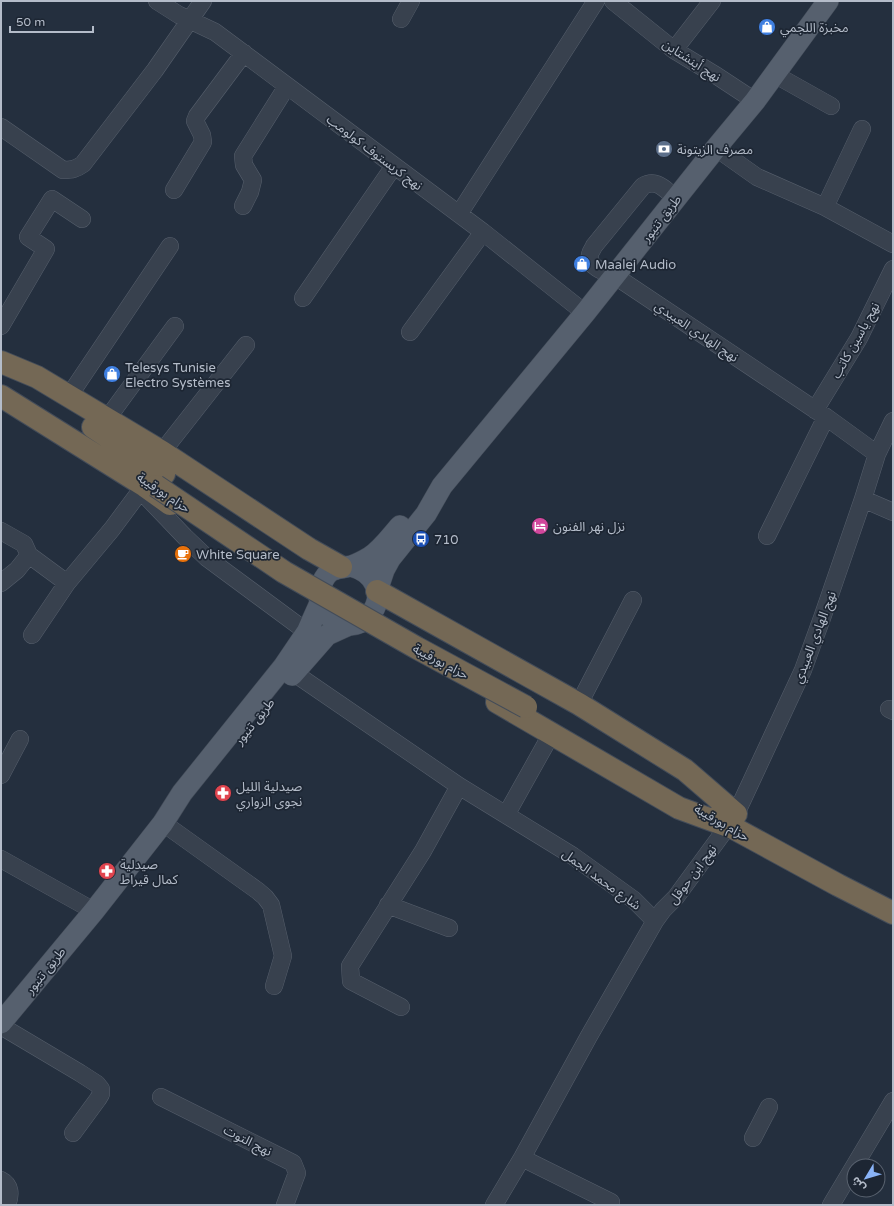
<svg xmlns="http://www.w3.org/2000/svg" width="894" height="1206" viewBox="0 0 894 1206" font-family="'Varela Round','Noto Sans Arabic',sans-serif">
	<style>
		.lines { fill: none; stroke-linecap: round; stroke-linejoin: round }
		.minor-casing { stroke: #565f6c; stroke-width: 18 }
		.major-casing { stroke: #414a57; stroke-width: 22 }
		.highway-casing { stroke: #434c59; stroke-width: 24 }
		.minor { stroke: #38414e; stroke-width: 17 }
		.major { stroke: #56606e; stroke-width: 21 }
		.highway { stroke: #746855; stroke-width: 22 }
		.highway-bridge-casing { stroke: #434c59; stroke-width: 24; stroke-linecap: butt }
		.highway-bridge { stroke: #746855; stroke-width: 22 }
		.labels { text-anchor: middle; stroke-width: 3.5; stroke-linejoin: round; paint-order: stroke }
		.poi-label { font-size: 13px; fill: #b4bcc9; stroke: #1d2633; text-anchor: start }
		.street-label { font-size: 13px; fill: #b4bcc9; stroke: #1d2633 }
	</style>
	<rect width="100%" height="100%" fill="#242f3e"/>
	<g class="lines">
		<g class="minor-casing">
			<path id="minor" d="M157,1l22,14 36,17 268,200 102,81
				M613,1l61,49 43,26 38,25
				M401,19l10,-18
				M674,50l38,-49
				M774,74l57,32
				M1,127l62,43c9,0 13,-1 20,-6l72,-94 48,-69
				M716,148l41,29 68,30 68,37
				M174,190l29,-48 -1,-7 -7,-14 2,-5 47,-63
				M676,198c-11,-8 -19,-20 -33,-12l-49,60c-1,3 -4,6 -4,9 -3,12 17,18 25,21l211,141 51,37 -14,45 -41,119 -19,52 -67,144
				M243,206l7,-14 3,-12 -9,-15 -1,-9 44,-70
				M825,207l37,-78
				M459,214l137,-213
				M303,298l91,-132
				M1,326l45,-77 -18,-12 24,-38 30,20
				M410,332l73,-100
				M69,396l101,-150
				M815,410l44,-72 34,-69
				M107,419l68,-93
				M162,452l84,-107
				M877,454l16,-33
				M142,492l43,45 22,21 100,74
				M863,499l30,13
				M1,531l23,13 5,11 -12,15 -16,13
				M767,536l59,-119
				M29,555l38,28
				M32,635l35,-52 45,-54 29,-39
				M294,673l165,113 114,70 61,44 21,21 -66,115 -67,122 -28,47
				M579,704l54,-104
				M889,709l4,2
				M1,775l19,-36
				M506,815l42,-75
				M163,823l95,68 7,6 6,8 12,51 -9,30
				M1,859l93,52
				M388,905l61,23
				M655,921l8,-11 13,-13 52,-71
				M401,1007l-50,-26 -1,-15 73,-115 36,-65
				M1,1026l79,47 17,11 4,5v5l-3,5 -25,34
				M161,1097l132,66 4,10 -12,32
				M753,1138l16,-31
				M522,1158l89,44
				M1,1180c10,5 10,15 6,25
				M831,1205l62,-104"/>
		</g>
		<g class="major-casing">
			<path id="major" d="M351,566c24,6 36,30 18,50 -21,24 -61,-5 -47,-33 7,-16 15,-14 29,-17 7,-2 14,-6 19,-9 12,-8 21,-21 30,-31
				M377,591l7,-21 6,-11 36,-45 16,-28 143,-173 131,-165 39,-47 73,-100
				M292,675l35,-40 22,-10
				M1,1023l93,-112 69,-88 19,-30 102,-127 23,-34 13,-29"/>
		</g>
		<g class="highway-casing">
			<path id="highway" d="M1,362l36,15 125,75 147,97 32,18
				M1,396l144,90 25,18
				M93,427l71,47
				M377,591l202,113 106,66 51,44
				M497,702l182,106 49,18
				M715,818l123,67 55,28"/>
		</g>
		<use href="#minor" class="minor"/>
		<use href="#major" class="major"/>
		<use href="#highway" class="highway"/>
		<g class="highway-bridge-casing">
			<path id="highway-bridge" d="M156,486l128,86 133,76 109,59"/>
		</g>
		<use href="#highway-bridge" class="highway-bridge"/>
	</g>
	<defs>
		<g id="shop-disc" transform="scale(0.9)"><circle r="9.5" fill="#3f7fe0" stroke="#1d2633"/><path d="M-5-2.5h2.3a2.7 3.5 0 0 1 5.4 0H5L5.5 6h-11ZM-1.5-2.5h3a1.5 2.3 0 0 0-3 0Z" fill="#fff"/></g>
		<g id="bank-disc" transform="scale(0.9)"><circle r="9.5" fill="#5c6f8a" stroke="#1d2633"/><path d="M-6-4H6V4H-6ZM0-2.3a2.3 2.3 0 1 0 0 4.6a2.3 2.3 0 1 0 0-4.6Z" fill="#fff"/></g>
		<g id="hotel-disc" transform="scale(0.9)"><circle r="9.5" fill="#d1479c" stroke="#1d2633"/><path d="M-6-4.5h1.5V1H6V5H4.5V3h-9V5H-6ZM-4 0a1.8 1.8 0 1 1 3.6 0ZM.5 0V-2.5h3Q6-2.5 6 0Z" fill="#fff"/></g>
		<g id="bus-disc" transform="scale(0.9)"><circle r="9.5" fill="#1a4fb4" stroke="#1d2633"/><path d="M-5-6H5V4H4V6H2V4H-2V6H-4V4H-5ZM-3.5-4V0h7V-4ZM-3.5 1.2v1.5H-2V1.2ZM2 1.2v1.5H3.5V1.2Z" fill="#fff"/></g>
		<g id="cafe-disc" transform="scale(0.9)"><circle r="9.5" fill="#e8710a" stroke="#1d2633"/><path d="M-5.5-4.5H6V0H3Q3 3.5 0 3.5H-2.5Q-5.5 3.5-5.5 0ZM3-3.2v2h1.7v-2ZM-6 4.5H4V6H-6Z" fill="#fff"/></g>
		<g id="pharmacy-disc" transform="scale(0.9)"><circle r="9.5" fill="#e0444e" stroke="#1d2633"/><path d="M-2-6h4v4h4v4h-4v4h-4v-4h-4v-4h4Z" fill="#fff"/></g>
	</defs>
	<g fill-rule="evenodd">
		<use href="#shop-disc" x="767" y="27"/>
		<use href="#bank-disc" x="664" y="149"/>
		<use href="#shop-disc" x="582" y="264"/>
		<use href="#shop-disc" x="112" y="374"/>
		<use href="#hotel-disc" x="540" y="526"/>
		<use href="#bus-disc" x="421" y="539"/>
		<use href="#cafe-disc" x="183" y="554"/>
		<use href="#pharmacy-disc" x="223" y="793"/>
		<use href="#pharmacy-disc" x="107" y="871"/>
	</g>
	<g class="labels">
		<g class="poi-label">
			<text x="780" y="32">مخبزة اللجمي</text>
			<text x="677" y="154">مصرف الزيتونة</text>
			<text x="595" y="269">Maalej Audio</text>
			<text x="125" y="372">Telesys Tunisie<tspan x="125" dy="15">Electro Systèmes</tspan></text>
			<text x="553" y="531">نزل نهر الفنون</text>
			<text x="434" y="544">710</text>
			<text x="196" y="559">White Square</text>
			<text x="236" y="791">صيدلية الليل<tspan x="236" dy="15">نجوى الزواري</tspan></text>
			<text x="120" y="869">صيدلية<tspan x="120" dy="15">كمال قيراط</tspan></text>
		</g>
		<g class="street-label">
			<text transform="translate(692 60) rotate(33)" y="5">نهج أينشتاين</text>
			<text transform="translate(375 152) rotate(37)" y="5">نهج كريستوف كولومب</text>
			<text transform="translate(661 218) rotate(-52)" y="5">طريق تنيور</text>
			<text transform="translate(697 331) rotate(34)" y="5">نهج الهادي العبيدي</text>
			<text transform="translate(855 340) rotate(-61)" y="5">نهج ياسين كاتب</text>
			<text transform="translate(164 492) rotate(34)" y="5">حزام بورقيبة</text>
			<text transform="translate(814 637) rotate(-69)" y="5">نهج الهادي العبيدي</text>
			<text transform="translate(441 661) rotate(28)" y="5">حزام بورقيبة</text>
			<text transform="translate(254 721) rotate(-51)" y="5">طريق تنيور</text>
			<text transform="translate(722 822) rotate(30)" y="5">حزام بورقيبة</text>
			<text transform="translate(692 874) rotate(-53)" y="5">نهج ابن حوقل</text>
			<text transform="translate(602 879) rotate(36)" y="5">شارع محمد الجمل</text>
			<text transform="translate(45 970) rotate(-51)" y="5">طريق تنيور</text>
			<text transform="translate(248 1140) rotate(27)" y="5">نهج التوت</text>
		</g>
	</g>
	<rect width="894" height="1206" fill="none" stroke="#b4bcc9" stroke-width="4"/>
	<g transform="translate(866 1178) rotate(232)"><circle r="19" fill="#1d2633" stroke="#59626f"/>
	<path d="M0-3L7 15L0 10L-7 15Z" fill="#8ab4f8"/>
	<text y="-6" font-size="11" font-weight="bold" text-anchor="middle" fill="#b4bcc9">ش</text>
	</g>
	<path d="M10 26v6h83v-6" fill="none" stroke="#b4bcc9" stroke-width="2"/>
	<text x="16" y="26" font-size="12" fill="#b4bcc9" stroke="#1d2633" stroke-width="3" paint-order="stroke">50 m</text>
</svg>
